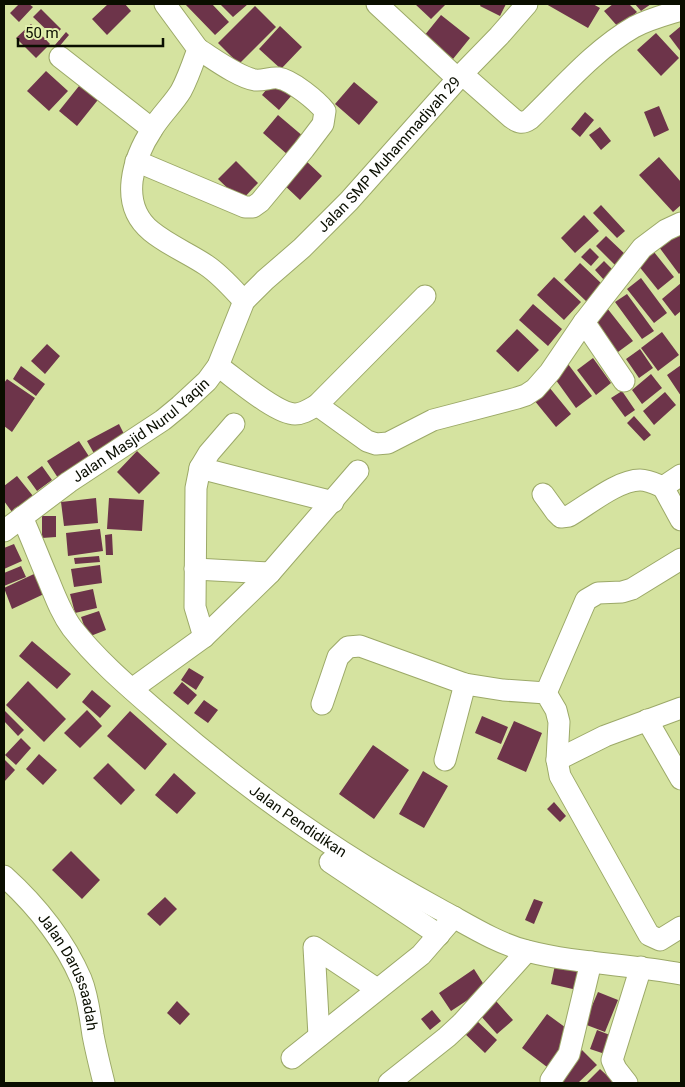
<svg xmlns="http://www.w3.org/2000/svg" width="685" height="1087" viewBox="0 0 685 1087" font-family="Roboto,sans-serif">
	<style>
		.building { fill: #6d344a }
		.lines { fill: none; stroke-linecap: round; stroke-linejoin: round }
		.minor-casing { stroke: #9ca968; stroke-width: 23 }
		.minor { stroke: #fff; stroke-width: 21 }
		.labels { text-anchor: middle; stroke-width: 5; stroke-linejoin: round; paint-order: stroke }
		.street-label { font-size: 15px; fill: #0a0e00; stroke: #e2f0ad }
	</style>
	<rect width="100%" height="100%" fill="#d5e3a0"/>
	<path class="building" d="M19,4h10l4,3 -14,15 -9,-9z
		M108,4h17l6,7 -24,24 -15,-16z
		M185,4h27l17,18 -14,13z
		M220,4h28l-15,13z
		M415,4h31l-15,15z
		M481,4h25l-6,12 -20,-10z
		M546,4h47l7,4 -12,20z
		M613,4h16l8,8 -18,16 -15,-17z
		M635,4h16l-10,7z
		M255,6l21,21 -37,37 -21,-21z
		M41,9l20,20 -7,8 -21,-20z
		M441,15l29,23 -17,21 -29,-23z
		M31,24l19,20 -14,14 -20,-20z
		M280,26l22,21 -21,22 -22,-20z
		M681,26v26l-12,-16z
		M66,32l3,3 -11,13 -3,-3z
		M656,33l23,25 -18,18 -24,-26z
		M46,71l22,20 -19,20 -22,-20z
		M274,80l18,15 -13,15 -17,-15z
		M83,81l18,15 -24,30 -18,-15z
		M354,82l24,20 -19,23 -24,-21z
		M659,106l10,24 -15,7 -10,-25z
		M585,112l9,8 -14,17 -9,-8z
		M278,115l26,22 -16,18 -25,-22z
		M600,127l11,14 -10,9 -12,-15z
		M659,157l22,25v23l-8,7 -34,-37z
		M303,158l19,18 -22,24 -19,-18z
		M236,161l22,22 -17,18 -23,-22z
		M601,205l24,26 -8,7 -24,-25z
		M584,215l15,16 -24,22 -14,-15z
		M681,230v42l-2,2 -20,-27z
		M606,236l20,19 -10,11 -20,-20z
		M590,248l9,9 -8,9 -10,-9z
		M654,252l20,25 -16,13 -20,-25z
		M604,261l9,9 -9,10 -9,-10z
		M580,263l23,22 -16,17 -23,-22z
		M554,277l27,25 -17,18 -27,-25z
		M641,278l26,35 -13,10 -27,-34z
		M681,283v28l-6,5 -13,-17z
		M627,294l27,37 -12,8 -27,-37z
		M533,304l29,25 -14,17 -29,-26z
		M607,308l26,33 -15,11 -26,-32z
		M517,329l22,21 -21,22 -22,-21z
		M662,332l17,23 -21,16 -17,-23z
		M47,344l13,12 -15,18 -14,-13z
		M640,349l13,19 -14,10 -13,-19z
		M593,358l18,25 -15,12 -19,-25z
		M568,364l24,32 -16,12 -23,-32z
		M681,365v31l-14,-21z
		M21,366l24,18 -9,12 -23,-17z
		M651,374l11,14 -20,16 -10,-14z
		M7,379l28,19 -23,34 -8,-6v-43z
		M549,387l22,27 -15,13 -22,-27z
		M622,391l13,19 -10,7 -14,-19z
		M665,392l11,13 -22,20 -11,-14z
		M634,416l17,19 -7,6 -17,-18z
		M119,424l8,16 -31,17 -9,-16z
		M79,441l11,17 -32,20 -11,-17z
		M137,451l23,22 -21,21 -22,-22z
		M42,466l10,14 -15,11 -10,-14z
		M17,476l16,20 -21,16 -8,-11v-15z
		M96,498l2,25 -34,3 -3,-24z
		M109,498l35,2 -2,31 -35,-2z
		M42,516h14v21l-14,1z
		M100,529l3,22 -35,5 -2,-23z
		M112,534l1,21h-7l-1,-20z
		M14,544l8,17 -18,8v-21z
		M99,556l1,6 -25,2 -1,-6z
		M100,565l2,18 -28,4 -3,-18z
		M21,566l5,11 -22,9v-13z
		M34,574l10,20 -32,15 -8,-21z
		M93,589l4,19 -22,5 -5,-19z
		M99,611l7,19 -18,7 -7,-20z
		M32,641l39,33 -14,15 -38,-33z
		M189,668l15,9 -8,13 -15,-10z
		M28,681l38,38 -22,23 -38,-37z
		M182,682l15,13 -9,10 -15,-12z
		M92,690l19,16 -11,12 -18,-16z
		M204,700l14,10 -10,13 -14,-10z
		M4,710l20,20 -6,6 -14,-15z
		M87,710l15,16 -22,22 -16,-15z
		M130,711l37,33 -22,26 -38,-34z
		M482,716l26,11 -7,17 -26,-11z
		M514,721l28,12 -16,39 -29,-13z
		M21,738l10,10 -15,17 -11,-10z
		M373,745l36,25 -35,49 -35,-25z
		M39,754l18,16 -14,15 -17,-16z
		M4,759l11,11 -11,12z
		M108,763l27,27 -14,15 -28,-27z
		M423,771l25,15 -24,42 -25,-14z
		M174,773l22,20 -19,21 -22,-19z
		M554,802l12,14 -6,6 -13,-13z
		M71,851l29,29 -18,19 -30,-29z
		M165,897l12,12 -17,17 -13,-12z
		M534,899l9,3 -9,22 -9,-4z
		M555,965l27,6 -5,19 -26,-6z
		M474,969l12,19 -35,23 -12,-18z
		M598,992l20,8 -13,32 -21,-8z
		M177,1001l13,13 -10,11 -13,-12z
		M496,1001l17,19 -16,14 -17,-19z
		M432,1010l9,11 -11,9 -9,-11z
		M547,1014l26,19 -26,34 -25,-19z
		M475,1019l22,21 -12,13 -22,-21z
		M597,1030l18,7 -7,18 -18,-6z
		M582,1050l15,15 -19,18h-18l-6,-6z
		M600,1069l14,13 -2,1h-26z"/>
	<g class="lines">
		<g class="minor-casing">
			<g id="minor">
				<path d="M165,4l33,45c-5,14 -10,29 -17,42 -8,13 -20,24 -28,37 -20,30 -35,76 -2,103 17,14 37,22 55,34 15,10 26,23 38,36"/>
				<path d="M377,4l81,75"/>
				<path d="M60,57l92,72"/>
				<path d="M462,74l37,-38 28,-32"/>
				<path d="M136,161l109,46h8l7,-5 44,-53 19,-25 2,-13c-8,-10 -33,-31 -47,-33 -7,-1 -15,3 -23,2 -17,-3 -41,-21 -57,-31"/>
				<path d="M584,322l40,59"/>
				<path d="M218,366c17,12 58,48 77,48 8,0 15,-5 22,-9l50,36 9,3 12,-1 45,-23 84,-22 9,-3 9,-6 15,-17 34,-50 58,-74 24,-18 15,-7"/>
				<path d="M317,405l108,-109"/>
				<path d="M200,468l133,34"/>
				<path d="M663,487l18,33"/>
				<path d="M543,494l13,18 5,5 8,-1c19,-11 49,-36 71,-36 8,0 16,4 23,7l18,-12"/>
				<path id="s1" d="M22,517c9,20 17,41 26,62 7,17 13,34 24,49 25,32 57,59 88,86 86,75 179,141 279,195 28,15 57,34 88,42 50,13 103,13 154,23"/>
				<path id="s2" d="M4,531l65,-49 94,-62 17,-14 27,-25 11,-15 26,-65 21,-21 37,-32 47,-47 113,-127 50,44c7,5 11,6 18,1 33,-32 64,-69 104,-92 15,-8 31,-12 47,-17"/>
				<path d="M195,569l75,4"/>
				<path d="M204,637l-9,-30 1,-119 4,-20 9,-15 25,-29"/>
				<path d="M132,689l72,-52 66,-64 88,-102"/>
				<path d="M546,693l40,-93 12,-7 24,-1 10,-3 49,-30"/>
				<path d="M322,704l16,-47 10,-10 12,-1 105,38 38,6 43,3 10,17 3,12 -2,38 3,16 89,159 11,5 21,-13"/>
				<path d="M647,720l34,59"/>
				<path d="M445,760l20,-76"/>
				<path d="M557,760l48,-24 76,-28"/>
				<path d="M330,862l109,73"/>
				<path id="s3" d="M4,876c31,28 60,64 77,103 7,17 9,37 12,56 3,16 7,32 11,48"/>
				<path d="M319,1036l-5,-89 63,42"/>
				<path d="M292,1058l129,-103 33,-38"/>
				<path d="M551,1080l18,-26 22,-92"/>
				<path d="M389,1083l58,-46 15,-14 65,-72"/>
				<path d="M627,1083l-11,-14 -4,-9 29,-93"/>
			</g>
		</g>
		<use href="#minor" class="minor"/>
	</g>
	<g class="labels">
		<g class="street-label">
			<text dy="5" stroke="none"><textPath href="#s2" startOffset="548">Jalan SMP Muhammadiyah 29</textPath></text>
			<text dy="5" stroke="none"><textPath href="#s2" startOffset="170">Jalan Masjid Nurul Yaqin</textPath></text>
			<text dy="5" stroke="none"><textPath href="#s1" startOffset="420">Jalan Pendidikan</textPath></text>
			<text dy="5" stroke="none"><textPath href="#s3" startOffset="118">Jalan Darussaadah</textPath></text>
		</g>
	</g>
	<rect width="685" height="1087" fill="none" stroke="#0a0e00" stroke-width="10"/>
	<path d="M18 38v8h145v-8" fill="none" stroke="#0a0e00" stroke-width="2.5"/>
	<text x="25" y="38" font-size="15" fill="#0a0e00" stroke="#e2f0ad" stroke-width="4" paint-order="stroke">50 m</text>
</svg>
